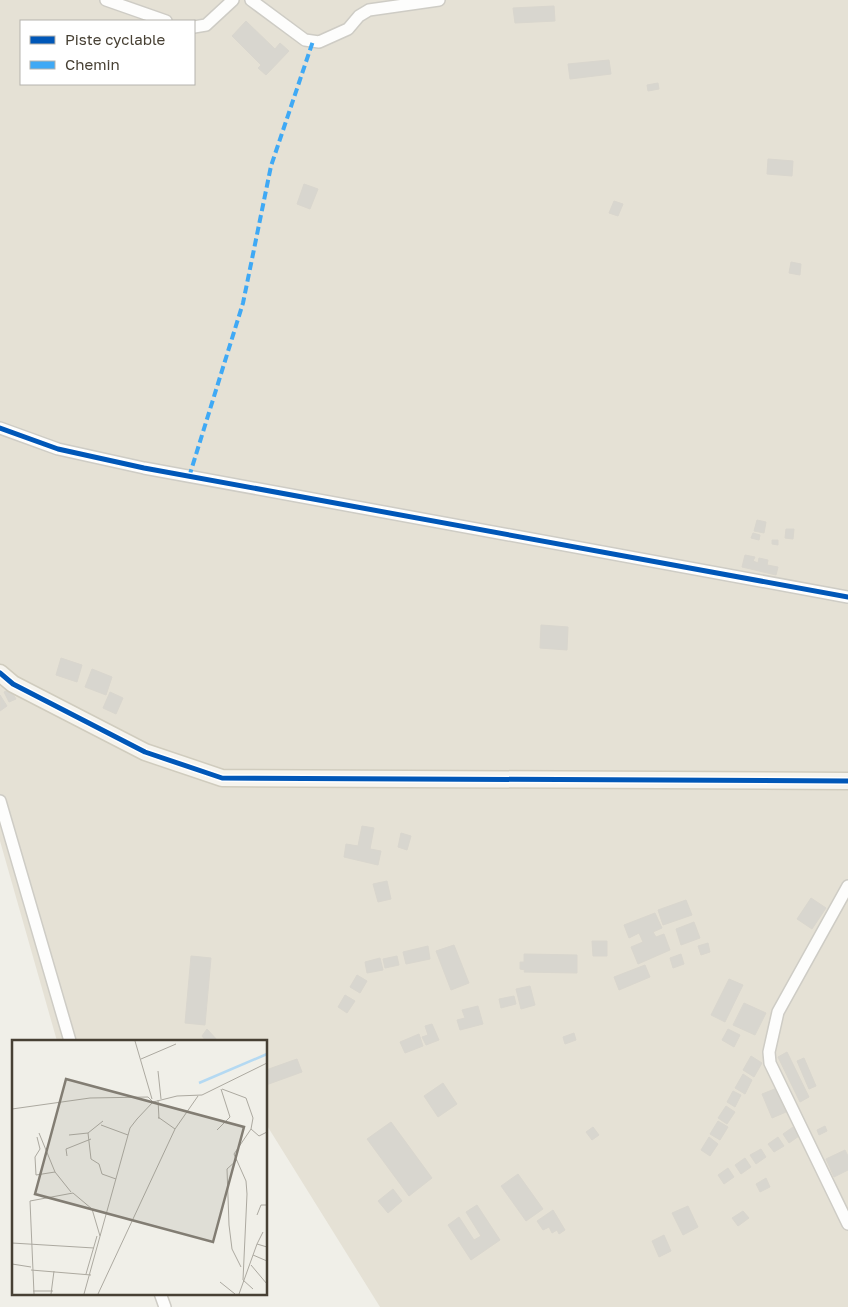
<svg xmlns="http://www.w3.org/2000/svg" width="848" height="1307" viewBox="0 0 848 1307" font-family="'Golos Text',sans-serif">
	<style>
		.residential { fill: #e5e1d5; fill-rule: evenodd }
		.building { fill: #d8d6cf; stroke: #d9d6ce }
		.lines { fill: none; stroke-linecap: round; stroke-linejoin: round }
		.street-casing { stroke: #ceccc5; stroke-width: 14 }
		.secondary-casing { stroke: #d0ccbe; stroke-width: 19 }
		.street { stroke: #fdfdfc; stroke-width: 11 }
		.secondary { stroke: #f6f4ee; stroke-width: 16 }
		.quiet { stroke: #3fa9f5; stroke-width: 4; stroke-dasharray: 8 4; stroke-linecap: butt }
		.cycleway-casing { stroke: #fff; stroke-width: 8 }
		.cycleway { stroke: #0057b8; stroke-width: 5 }
		.inset-river { fill: none; stroke: #b4d9f2; stroke-width: 2.5 }
		.inset-road { fill: none; stroke: #aca9a0; stroke-width: 1 }
		.view { fill: #827d73; fill-opacity: 0.15; stroke: #827d73; stroke-width: 2.5 }
		.inset-edge { fill: none; stroke: #474034; stroke-width: 2.5 }
	</style>
	<rect width="100%" height="100%" fill="#f0efe8"/>
	<path class="residential" d="M0,0h848v1307h-468l-114,-183v-83h-209l-57,-200zM21,21h173v63h-173z"/>
	<path class="building" d="M554,6l1,15 -40,2 -2,-15z
		M246,21l29,28 5,-6 9,8 -23,24 -8,-7 3,-3 -29,-29z
		M609,60l2,14 -41,5 -2,-15z
		M658,83l1,6 -11,2 -1,-6z
		M768,159l25,2 -1,15 -25,-2z
		M304,184l14,5 -8,20 -13,-5z
		M614,201l9,3 -5,12 -9,-3z
		M791,262l10,2 -1,11 -11,-2z
		M757,520l9,2 -2,11 -10,-2z
		M786,529h8l-1,10 -8,-1z
		M753,533l7,2 -1,5 -8,-2z
		M772,540h6v5l-6,-1z
		M745,555l10,2 -2,4 5,2 1,-5 9,2 -1,5 11,2 -2,8 -34,-8z
		M541,625l27,2 -1,23 -27,-2z
		M61,658l21,7 -5,17 -21,-7z
		M92,669l20,8 -6,18 -21,-8z
		M10,689l6,10 -7,3 -5,-10z
		M110,692l13,6 -7,16 -13,-6z
		M0,695l7,11 -7,5z
		M362,826l12,2 -4,21 11,2 -3,14 -34,-8 2,-13 12,2z
		M401,833l10,3 -4,14 -9,-3z
		M387,881l4,18 -13,3 -5,-18z
		M811,898l15,10 -14,21 -15,-10z
		M686,900l6,15 -29,10 -5,-15z
		M655,913l7,15 -9,4 3,5 8,-3 6,16 -32,14 -7,-17 12,-5 -4,-9 -10,5 -5,-13z
		M694,922l6,16 -19,7 -5,-16z
		M592,941h15v15h-14z
		M708,943l2,9 -9,3 -3,-9z
		M454,945l15,38 -18,7 -15,-39z
		M428,946l2,13 -24,5 -3,-12z
		M524,954l53,1v18l-53,-1 1,-2 -5,-1v-7h4z
		M681,954l3,10 -11,4 -3,-10z
		M191,956l20,2 -6,67 -20,-2z
		M397,956l2,9 -14,3 -2,-9z
		M380,958l3,12 -16,3 -2,-11z
		M645,965l5,12 -31,13 -5,-13z
		M357,975l10,6 -7,12 -10,-6z
		M729,979l14,6 -18,37 -14,-7z
		M530,986l5,19 -14,4 -5,-20z
		M345,995l10,6 -8,12 -9,-6z
		M514,996l2,8 -15,4 -2,-9z
		M744,1003l22,10 -11,22 -22,-10z
		M478,1006l5,18 -23,6 -3,-10 8,-2 -3,-8z
		M432,1024l7,16 -13,5 -4,-8 6,-2 -3,-9z
		M207,1029l11,12h-12l-4,-5z
		M728,1029l12,6 -6,12 -12,-7z
		M574,1033l2,7 -11,4 -2,-7z
		M419,1034l4,12 -18,7 -5,-11z
		M787,1052l22,45 -9,5 -22,-45z
		M751,1056l11,7 -8,14 -11,-7z
		M804,1058l12,28 -7,3 -12,-28z
		M297,1059l5,13 -36,13v-15z
		M743,1074l9,6 -7,14 -10,-6z
		M443,1083l14,21 -19,13 -14,-21z
		M777,1088l9,24 -14,6 -10,-24z
		M733,1091l8,4 -6,12 -8,-5z
		M726,1106l9,6 -8,12 -9,-6z
		M718,1121l10,6 -8,13 -10,-6z
		M391,1122l41,56 -23,18 -42,-57z
		M825,1126l2,5 -8,4 -2,-5z
		M593,1127l6,8 -7,5 -6,-8z
		M793,1127l6,9 -10,7 -6,-9z
		M709,1137l9,7 -8,12 -9,-6z
		M778,1137l6,9 -10,6 -6,-8z
		M761,1149l5,8 -10,7 -6,-9z
		M845,1150l3,6v14l-14,7 -8,-18z
		M745,1158l6,9 -10,7 -6,-9z
		M728,1168l6,9 -10,7 -6,-9z
		M518,1174l25,35 -17,12 -25,-35z
		M766,1178l4,9 -10,5 -4,-8z
		M393,1189l9,12 -14,12 -10,-12z
		M477,1205l23,35 -29,20 -23,-35 11,-8 15,23 7,-4 -15,-24z
		M688,1206l10,21 -15,8 -11,-22z
		M553,1210l12,20 -6,4 -2,-4 -5,3 -3,-6 -6,3 -6,-9z
		M743,1211l6,7 -11,8 -6,-8z
		M664,1235l7,16 -12,6 -7,-16z"/>
	<g class="lines">
		<g class="street-casing">
			<path id="street" d="M106,0l60,21
				M251,0l54,40 14,2 29,-13 11,-13 10,-6 70,-10
				M194,27l12,-2 27,-25
				M0,428l58,21 86,19 704,129
				M0,801l70,240
				M848,886l-70,126 -9,40 1,11 78,161
				M160,1293l5,14"/>
		</g>
		<g class="secondary-casing">
			<path id="secondary" d="M0,673l13,11 132,68 77,26 626,3"/>
		</g>
		<use href="#street" class="street"/>
		<use href="#secondary" class="secondary"/>
		<path class="quiet" d="M189,477l54,-174 28,-137 42,-125"/>
		<g class="cycleway-casing">
			<path id="cycleway" d="M0,428l58,21 86,19 704,129
				M0,673l13,11 132,68 77,26 626,3"/>
		</g>
		<use href="#cycleway" class="cycleway"/>
	</g>
	<g transform="translate(12 1040)">
		<rect width="255" height="255" fill="#f0efe8"/>
		<path class="inset-river" d="M187,43l68,-29"/>
		<path class="inset-road" d="M123,1l17,58M129,19l35,-15M146,31l3,28M210,49l24,9 7,20 -2,11 -17,25 12,27 1,13 -4,86 10,9M146,60l1,19M0,69l78,-11 58,-1 5,5M146,77l17,12M89,85l27,10M239,89l8,7 8,-4M205,90l13,-13 -9,-28M27,93l16,39 16,20M76,93l3,26 8,5 3,10 14,5M57,95l19,-2 15,-12M25,97l3,12 -5,8 1,18 19,-3M55,116l-1,-7 25,-10M225,120l-10,9 2,56 3,24 9,18M245,175l4,-10h6M251,192l-6,12 10,3M0,203l82,5M241,215l14,6M0,224l19,3M239,225l16,19M19,230l60,5M74,234l11,-38M208,242l15,12M21,251h20M22,254l-4,-93 43,-8 19,16 8,27M39,254l3,-23M72,254l46,-166 7,-9 16,-17 24,-6 25,-1 65,-32M86,254l77,-165 23,-33M227,254l18,-50"/>
		<path class="view" d="M54,39l178,48 -31,115 -178,-48z"/>
		<rect width="255" height="255" class="inset-edge"/>
	</g>
	<rect x="20" y="20" width="175" height="65" fill="#ffffff" stroke="#b5b3ae"/>
	<rect x="30" y="36" width="25" height="8" fill="#0057b8" stroke="#b5b3ae"/>
	<text x="65" y="45" font-size="15" fill="#474034">Piste cyclable</text>
	<rect x="30" y="61" width="25" height="8" fill="#3fa9f5" stroke="#b5b3ae"/>
	<text x="65" y="70" font-size="15" fill="#474034">Chemin</text>
</svg>
